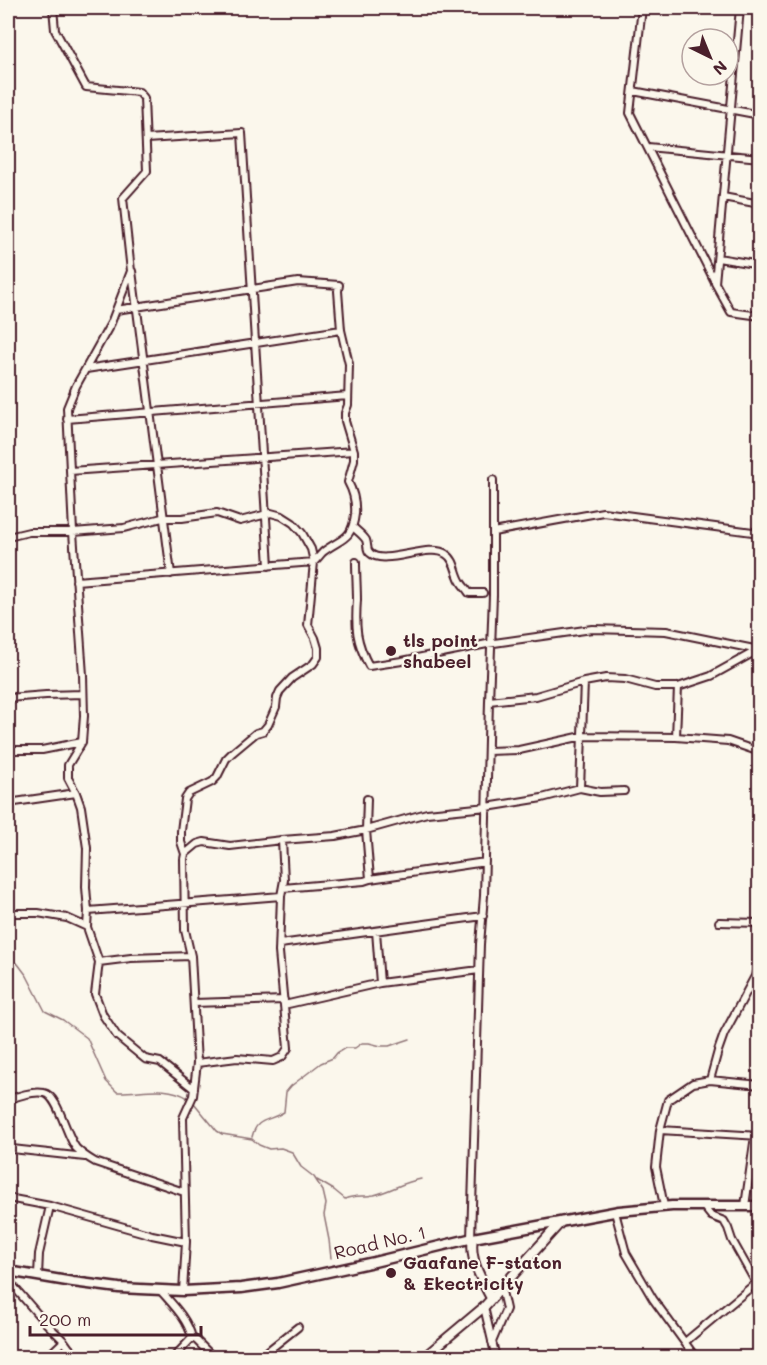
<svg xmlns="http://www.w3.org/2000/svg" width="767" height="1365" viewBox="0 0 767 1365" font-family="Mali,sans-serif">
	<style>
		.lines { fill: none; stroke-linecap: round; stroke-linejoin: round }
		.stream { stroke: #907477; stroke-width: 1.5 }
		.minor-casing { stroke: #4a1f2b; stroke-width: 10 }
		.major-casing { stroke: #4a1f2b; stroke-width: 12 }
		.highway-casing { stroke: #4a1f2b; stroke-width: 13 }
		.minor { stroke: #fbf7ec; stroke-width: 6 }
		.major { stroke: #fbf7ec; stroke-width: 8 }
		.highway { stroke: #fbf7ec; stroke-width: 8 }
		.poi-dot { fill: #4a1f2b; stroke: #fbf7ec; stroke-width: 2 }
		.labels { text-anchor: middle; stroke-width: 4.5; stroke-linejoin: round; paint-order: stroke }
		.poi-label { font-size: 18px; font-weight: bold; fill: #4a1f2b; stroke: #fbf7ec; text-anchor: start }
		.street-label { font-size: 18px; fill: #4a1f2b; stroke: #fbf7ec }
	</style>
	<rect width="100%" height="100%" fill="#fbf7ec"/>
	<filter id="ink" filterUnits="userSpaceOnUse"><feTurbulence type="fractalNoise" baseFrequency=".0167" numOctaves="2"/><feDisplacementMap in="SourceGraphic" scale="12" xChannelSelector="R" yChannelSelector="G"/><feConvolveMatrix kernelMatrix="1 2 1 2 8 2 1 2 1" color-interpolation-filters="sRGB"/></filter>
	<g filter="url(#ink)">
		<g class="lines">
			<path class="stream" d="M8,959l10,5 9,12 18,35 18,9 24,18 19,43 11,11c24,1 48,-8 71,6
				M194,1103l23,28 5,3 30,5 7,6 10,4 12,-1 11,4 9,15 13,10 9,14 3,13 -2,11 5,25 2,18
				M252,1137c5,-20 16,-15 32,-25l2,-20 5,-6 30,-23 12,-5 4,-5 8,-5h10l7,-5h7l12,3h8l21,-7
				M317,1180l17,10 11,9c9,-4 19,-2 29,-4 17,-4 29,-13 47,-16"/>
			<g class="minor-casing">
				<path id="minor" d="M53,8l2,22 31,57 53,5 5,6 3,73 -24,27 8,73 -20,52 -35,63 -9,22 6,124 10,143 1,41 -2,26 -14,23v13l8,15 5,14 6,41 -1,39 2,24 -1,16 12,35 -4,32 8,21 14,21 28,23 15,3 34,27
					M642,8l-12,105 85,169
					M740,8l-25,275 16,29 29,4
					M633,91l127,24
					M146,139l96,-6 27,433
					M648,147l112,11
					M723,197l37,7
					M718,258l42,7
					M132,271l39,303
					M86,369l255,-39
					M67,419l281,-23
					M70,471l284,-20
					M353,527c4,4 10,8 13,13 2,5 0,10 4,13 14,14 60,-11 76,1 10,6 9,19 15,28 2,4 6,7 8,11h14
					M493,532l110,-20 157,21
					M8,537l21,-5h44l51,-4 38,-10h20l35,-5 23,8 31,-8 11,3 11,7 9,10 9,16 3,13 -6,63 7,13 3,10v9l-5,7 -21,14 -12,13 -3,7 -1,9 -8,18 -5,6 -7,2 -24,20 -6,6 -9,18 -5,5 -23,11 -4,6 -4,32v11l4,12
					M356,562c0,13 1,26 1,38 -2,27 -1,42 12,66l33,-5 85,-17 105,-15 74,2 93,19
					M76,581l238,-19c3,-3 6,-7 9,-10 18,-14 29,-11 32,-38 1,-12 -1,-21 -7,-32l6,-22v-9l-9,-30v-8l3,-8 1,-41 -8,-34 -3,-39 1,-6 -41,-3 -182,28
					M8,698l38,-3 37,-1
					M489,701l47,-5 48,-14 22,-4 19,1 30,8h23l33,-11 47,-26
					M676,737l2,-50
					M8,750h34l40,-8
					M488,751l31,-1 64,-14 93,1 52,4 32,11
					M580,788l4,-106
					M8,803l68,-10
					M370,879l115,-17
					M283,888l81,-7 6,-2 -4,-49 1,-31
					M88,911l193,-15
					M8,913h30l29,5 20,9
					M719,922l41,1
					M376,931l4,52
					M280,944l203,-28
					M99,962l32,-4 60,-2
					M194,1003l90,-3
					M284,1005l96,-22 99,-13
					M197,1063l40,-5 36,3 9,-4 6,-9 -9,-96 2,-56 3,-16 -2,-40
					M710,1080l8,-29 6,-17 31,-58 5,-27
					M8,1100c9,-4 25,-9 36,-7 14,2 22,42 32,55 6,6 12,10 19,14l89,30
					M660,1130l100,6
					M8,1150l4,-1 73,8
					M8,1198l42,8 102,29 34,7
					M664,1206l-8,-39 4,-37 8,-30 25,-17 17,-3 50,5
					M703,1206l8,10 13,5 4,7 4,12 28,50
					M745,1206l10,-70
					M615,1212l11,41 27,46 43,59
					M471,1239l9,-295 4,-48 5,-195 4,-106v-115
					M38,1276l1,-22 11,-48
					M8,1280l33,38 23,23 5,7v10
					M160,1290c12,14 28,29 32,48l4,2 18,18
					M183,1291l3,-49 -3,-124 10,-22 4,-33 -6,-107 -6,-26 -1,-71 1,-5 12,-10 7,-2 26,4 52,-6 53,-4 31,-6 61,-17 60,-6 55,-9 38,-10 20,4 24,-1
					M484,1307l12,51
					M492,1342l14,-33 -5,-22
					M685,1342l71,-59
					M69,1348l11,10
					M46,1358l18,-17
					M173,1358l19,-20
					M259,1358l39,-31
					M749,1358l11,-9"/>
			</g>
			<g class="major-casing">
				<path id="major" d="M473,1238c-4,21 8,41 18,60
					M423,1358l61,-51 77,-85"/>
			</g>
			<g class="highway-casing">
				<path id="highway" d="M8,1271l65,11 46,6 64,3 58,-3 37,-5 96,-21 99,-24 146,-27 53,-5h88"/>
			</g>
			<use href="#minor" class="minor"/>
			<use href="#major" class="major"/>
			<use href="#highway" class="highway"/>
		</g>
	</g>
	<g class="poi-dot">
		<circle cx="391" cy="651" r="6"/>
		<circle cx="391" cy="1273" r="6"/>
	</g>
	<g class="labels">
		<g class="poi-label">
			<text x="403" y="647">tls point<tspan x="403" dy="21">shabeel</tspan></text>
			<text x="403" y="1269">Gaafane F-staton<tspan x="403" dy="21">&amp; Ekectricity</tspan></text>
		</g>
		<g class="street-label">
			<text transform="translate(380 1243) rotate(-13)" y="6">Road No. 1</text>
		</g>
	</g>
	<rect width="767" height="1365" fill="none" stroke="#fbf7ec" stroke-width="30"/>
	<rect x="15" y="15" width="737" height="1335" fill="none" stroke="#4a1f2b" stroke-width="2" filter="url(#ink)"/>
	<g transform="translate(710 57) rotate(137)"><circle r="28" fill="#fbf7ec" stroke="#b4a19f" stroke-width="1.5"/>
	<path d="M0-4.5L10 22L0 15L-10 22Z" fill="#4a1f2b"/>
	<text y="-9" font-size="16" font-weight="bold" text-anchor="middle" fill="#4a1f2b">N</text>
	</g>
	<path d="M30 1326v9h171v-9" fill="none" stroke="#4a1f2b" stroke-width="3"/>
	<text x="39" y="1326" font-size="18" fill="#4a1f2b" stroke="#fbf7ec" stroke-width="4.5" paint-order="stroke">200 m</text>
</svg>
